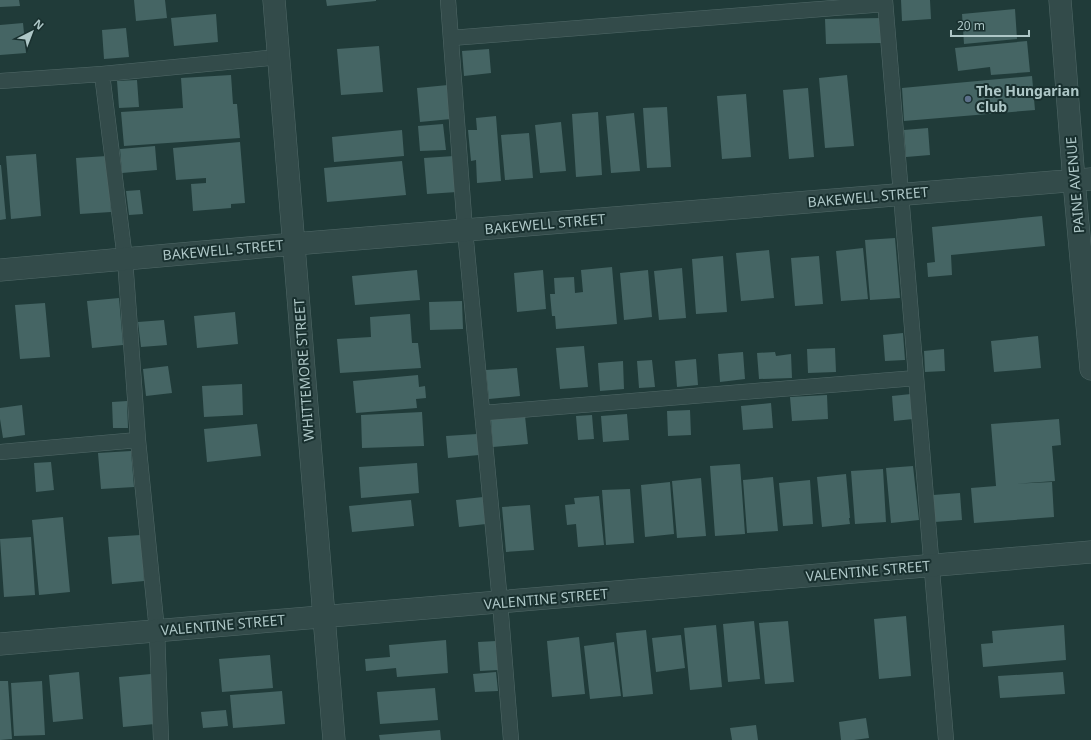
<svg xmlns="http://www.w3.org/2000/svg" width="1091" height="740" viewBox="0 0 1091 740" font-family="'Noto Sans',sans-serif">
	<style>
		.building { fill: #456564 }
		.lines { fill: none; stroke-linecap: round; stroke-linejoin: round }
		.lane-casing { stroke: #516968; stroke-width: 16 }
		.street-casing { stroke: #516968; stroke-width: 23 }
		.lane { stroke: #334b4a; stroke-width: 15 }
		.street { stroke: #334b4a; stroke-width: 22 }
		.service-dot { fill: #5c6f8a; stroke: #19302f; stroke-width: 1.5 }
		.labels { text-anchor: middle; stroke-width: 4; stroke-linejoin: round; paint-order: stroke }
		.poi-label { font-size: 14px; font-weight: bold; fill: #aec7c7; stroke: #19302f; text-anchor: start }
		.street-label { font-size: 14px; fill: #aec7c7; stroke: #19302f }
	</style>
	<rect width="100%" height="100%" fill="#203b39"/>
	<path class="building" d="M0,0h19l1,6 -20,1z
		M134,0h31l2,18 -31,3z
		M326,0h50v1l-49,5z
		M901,0h29l1,19 -29,2z
		M1015,9l2,30 -53,5 -2,-30z
		M216,14l2,28 -44,4 -3,-28z
		M881,18v25l-55,1 -1,-25z
		M23,23l3,30 -26,2v-30z
		M126,28l3,29 -25,2 -2,-29z
		M1027,41l3,31 -39,3 -1,-8 -32,4 -3,-23z
		M379,46l4,46 -42,3 -4,-46z
		M489,49l2,24 -27,3 -2,-25z
		M231,75l2,29h4l3,34 -116,8 -3,-34 62,-4 -2,-30z
		M847,75l7,71 -29,2 -6,-70z
		M1032,76l3,34 -131,11 -2,-33z
		M137,80l2,27 -20,1 -2,-27z
		M448,85l3,34 -31,3 -3,-34z
		M808,88l6,69 -25,2 -6,-69z
		M746,94l5,63 -29,2 -5,-63z
		M667,107l4,60 -24,1 -4,-60z
		M598,112l4,63 -26,2 -4,-63z
		M634,113l6,58 -29,2 -5,-57z
		M496,116l5,65 -24,2 -1,-23 -5,1 -3,-31h9l-1,-12z
		M561,122l5,49 -26,2 -5,-48z
		M443,124l3,26 -26,1 -2,-25z
		M928,128l2,27 -24,2 -2,-27z
		M402,130l2,26 -70,6 -2,-25z
		M529,133l4,45 -28,2 -4,-45z
		M240,142l5,61 -14,1v4l-38,3 -2,-27 15,-1v-5l-30,2 -3,-32z
		M155,146l2,24 -35,3 -2,-24z
		M36,154l5,62 -30,3 -5,-63z
		M107,156l4,56 -31,2 -4,-56z
		M454,156l3,36 -30,2 -3,-36z
		M402,161l4,34 -79,7 -3,-34z
		M0,165h1l5,54 -6,1z
		M140,190l3,24 -14,1 -3,-24z
		M1042,216l3,30 -94,9 1,20 -24,2 -1,-14 8,-1 -3,-35z
		M895,238l5,60 -30,2 -5,-60z
		M863,248l5,51 -27,2 -5,-50z
		M769,250l5,48 -33,3 -5,-48z
		M723,256l4,56 -31,2 -4,-55z
		M819,256l4,48 -28,2 -4,-48z
		M612,267l5,57 -61,5 -1,-13h-3l-2,-22h5l-1,-16 20,-1 1,16 8,-1 -2,-22z
		M682,268l4,50 -27,2 -5,-49z
		M417,270l3,30 -65,5 -3,-29z
		M543,270l3,39 -29,3 -3,-39z
		M648,270l4,47 -28,3 -4,-47z
		M119,298l4,47 -31,3 -5,-47z
		M462,301l1,28 -33,1 -1,-28z
		M45,303l5,54 -30,2 -5,-54z
		M235,312l3,32 -41,4 -3,-32z
		M410,314l2,29h6l3,25 -81,5 -3,-34 34,-2 -1,-20z
		M164,320l3,25 -26,2 -3,-25z
		M903,333l2,27 -20,1 -2,-26z
		M1038,336l3,32 -47,4 -3,-31z
		M584,346l4,41 -28,2 -4,-41z
		M835,348l1,24 -28,1 -1,-24z
		M944,349l1,22 -20,1 -1,-21z
		M743,352l2,27 -25,3 -2,-28z
		M775,352l1,4 15,-2 1,24 -33,1 -2,-26z
		M696,359l2,26 -21,2 -2,-26z
		M652,360l3,27 -16,1 -2,-27z
		M623,361l1,28 -24,2 -2,-28z
		M168,366l4,27 -26,3 -3,-27z
		M517,368l3,28 -31,3 -3,-29z
		M418,375l1,12 6,-1 1,12 -10,1 1,9 -61,5 -3,-32z
		M242,384l1,31 -39,2 -2,-31z
		M911,394l2,25 -19,2 -2,-25z
		M827,395l1,24 -36,2 -2,-24z
		M127,401l1,27h-15l-1,-26z
		M771,403l2,25 -30,2 -2,-24z
		M22,405l3,30 -22,3 -3,-19v-11z
		M690,410l1,25 -23,1 -1,-25z
		M422,412l2,34 -62,2 -1,-33z
		M627,414l2,26 -26,2 -2,-26z
		M592,415l2,24 -16,1 -2,-24z
		M525,416l3,28 -35,3 -2,-28z
		M1059,419l2,26 -9,1 3,35 -42,3 39,-2 2,35 -80,6 -3,-35 25,-2 -5,-62z
		M257,424l4,32 -54,6 -3,-33z
		M477,434l2,21 -31,3 -2,-22z
		M131,451l3,36 -33,2 -3,-36z
		M51,462l3,28 -18,2 -2,-29z
		M417,463l2,30 -58,5 -2,-31z
		M740,464l5,70 -30,2 -5,-70z
		M913,466l6,54 -28,3 -5,-55z
		M883,469l3,53 -31,2 -4,-53z
		M846,474l4,44h-1l1,6 -28,3 -5,-50z
		M773,477l5,54 -31,2 -4,-53z
		M701,478l5,58 -29,2 -5,-57z
		M810,480l3,44 -30,2 -4,-43z
		M670,482l4,52 -29,3 -4,-52z
		M630,489l4,54 -28,2 -4,-55z
		M960,493l2,27 -27,2 -2,-27z
		M599,496l5,49 -26,2 -2,-23 -9,1 -2,-20 10,-1 -1,-6z
		M483,497l3,27 -27,3 -3,-27z
		M411,500l3,26 -62,6 -3,-26z
		M530,505l4,45 -28,2 -4,-45z
		M63,517l7,75 -31,3 -7,-75z
		M141,535l3,46 -32,3 -4,-47z
		M31,537l4,58 -31,2 -4,-58z
		M906,616l5,60 -32,3 -5,-60z
		M754,621l6,58 -32,3 -5,-58z
		M788,621l6,61 -29,2 -6,-61z
		M716,625l6,62 -32,3 -6,-62z
		M1064,625l2,35 -83,7 -2,-23 12,-1 -1,-12z
		M646,630l7,64 -30,3 -7,-64z
		M681,635l4,33 -29,4 -4,-34z
		M579,637l6,57 -33,3 -5,-56z
		M446,640l2,33 -51,4 -1,-9 -30,3 -1,-12 25,-2 -1,-12z
		M496,641l2,29 -18,1 -2,-29z
		M614,642l7,54 -31,3 -6,-53z
		M270,655l3,33 -51,4 -3,-33z
		M79,672l4,47 -30,3 -4,-47z
		M496,672l2,19 -23,1 -2,-18z
		M1063,672l2,22 -65,4 -2,-22z
		M151,674l4,50 -32,3 -4,-50z
		M0,681h8l4,58 -12,1z
		M42,681l3,54 -31,1 -3,-53z
		M435,688l3,32 -58,4 -3,-32z
		M282,691l3,33 -52,4 -3,-33z
		M226,710l2,16 -25,2 -2,-16z
		M866,718l3,20 -15,2h-13l-2,-18z
		M756,725l2,15h-26l-2,-12z
		M440,730l1,10h-61l-1,-5z"/>
	<g class="lines">
		<g class="lane-casing">
			<path id="lane" d="M448,0l17,230 35,372 11,138
				M885,0l61,740
				M451,38l434,-34
				M102,74l23,185 13,181 19,191 4,109
				M0,81l102,-7 177,-17
				M483,413l433,-35
				M0,452l138,-12"/>
		</g>
		<g class="street-casing">
			<path id="street" d="M274,0c21,247 39,493 60,740
				M1060,0l14,181 17,188
				M0,270l294,-26 797,-65
				M0,644l1091,-92"/>
		</g>
		<use href="#lane" class="lane"/>
		<use href="#street" class="street"/>
	</g>
	<circle class="service-dot" cx="968" cy="99" r="4"/>
	<g class="labels">
		<g class="poi-label">
			<text x="976" y="96">The Hungarian<tspan x="976" dy="16">Club</tspan></text>
		</g>
		<g class="street-label">
			<text transform="translate(1075 185) rotate(-95)" y="5">PAINE AVENUE</text>
			<text transform="translate(868 197) rotate(-5)" y="5">BAKEWELL STREET</text>
			<text transform="translate(545 224) rotate(-5)" y="5">BAKEWELL STREET</text>
			<text transform="translate(223 250) rotate(-5)" y="5">BAKEWELL STREET</text>
			<text transform="translate(304 370) rotate(-94)" y="5">WHITTEMORE STREET</text>
			<text transform="translate(868 571) rotate(-5)" y="5">VALENTINE STREET</text>
			<text transform="translate(546 599) rotate(-5)" y="5">VALENTINE STREET</text>
			<text transform="translate(223 625) rotate(-5)" y="5">VALENTINE STREET</text>
		</g>
	</g>
	<g transform="translate(32 32) rotate(42)" stroke="#19302f" stroke-width="3" paint-order="stroke">
	<path d="M0-3L7 15L0 10L-7 15Z" fill="#aec7c7"/>
	<text y="-6" font-size="11" font-weight="bold" text-anchor="middle" fill="#aec7c7">N</text>
	</g>
	<path d="M951 30v6h78v-6" fill="none" stroke="#aec7c7" stroke-width="2"/>
	<text x="957" y="30" font-size="12" fill="#aec7c7" stroke="#19302f" stroke-width="3" paint-order="stroke">20 m</text>
</svg>
